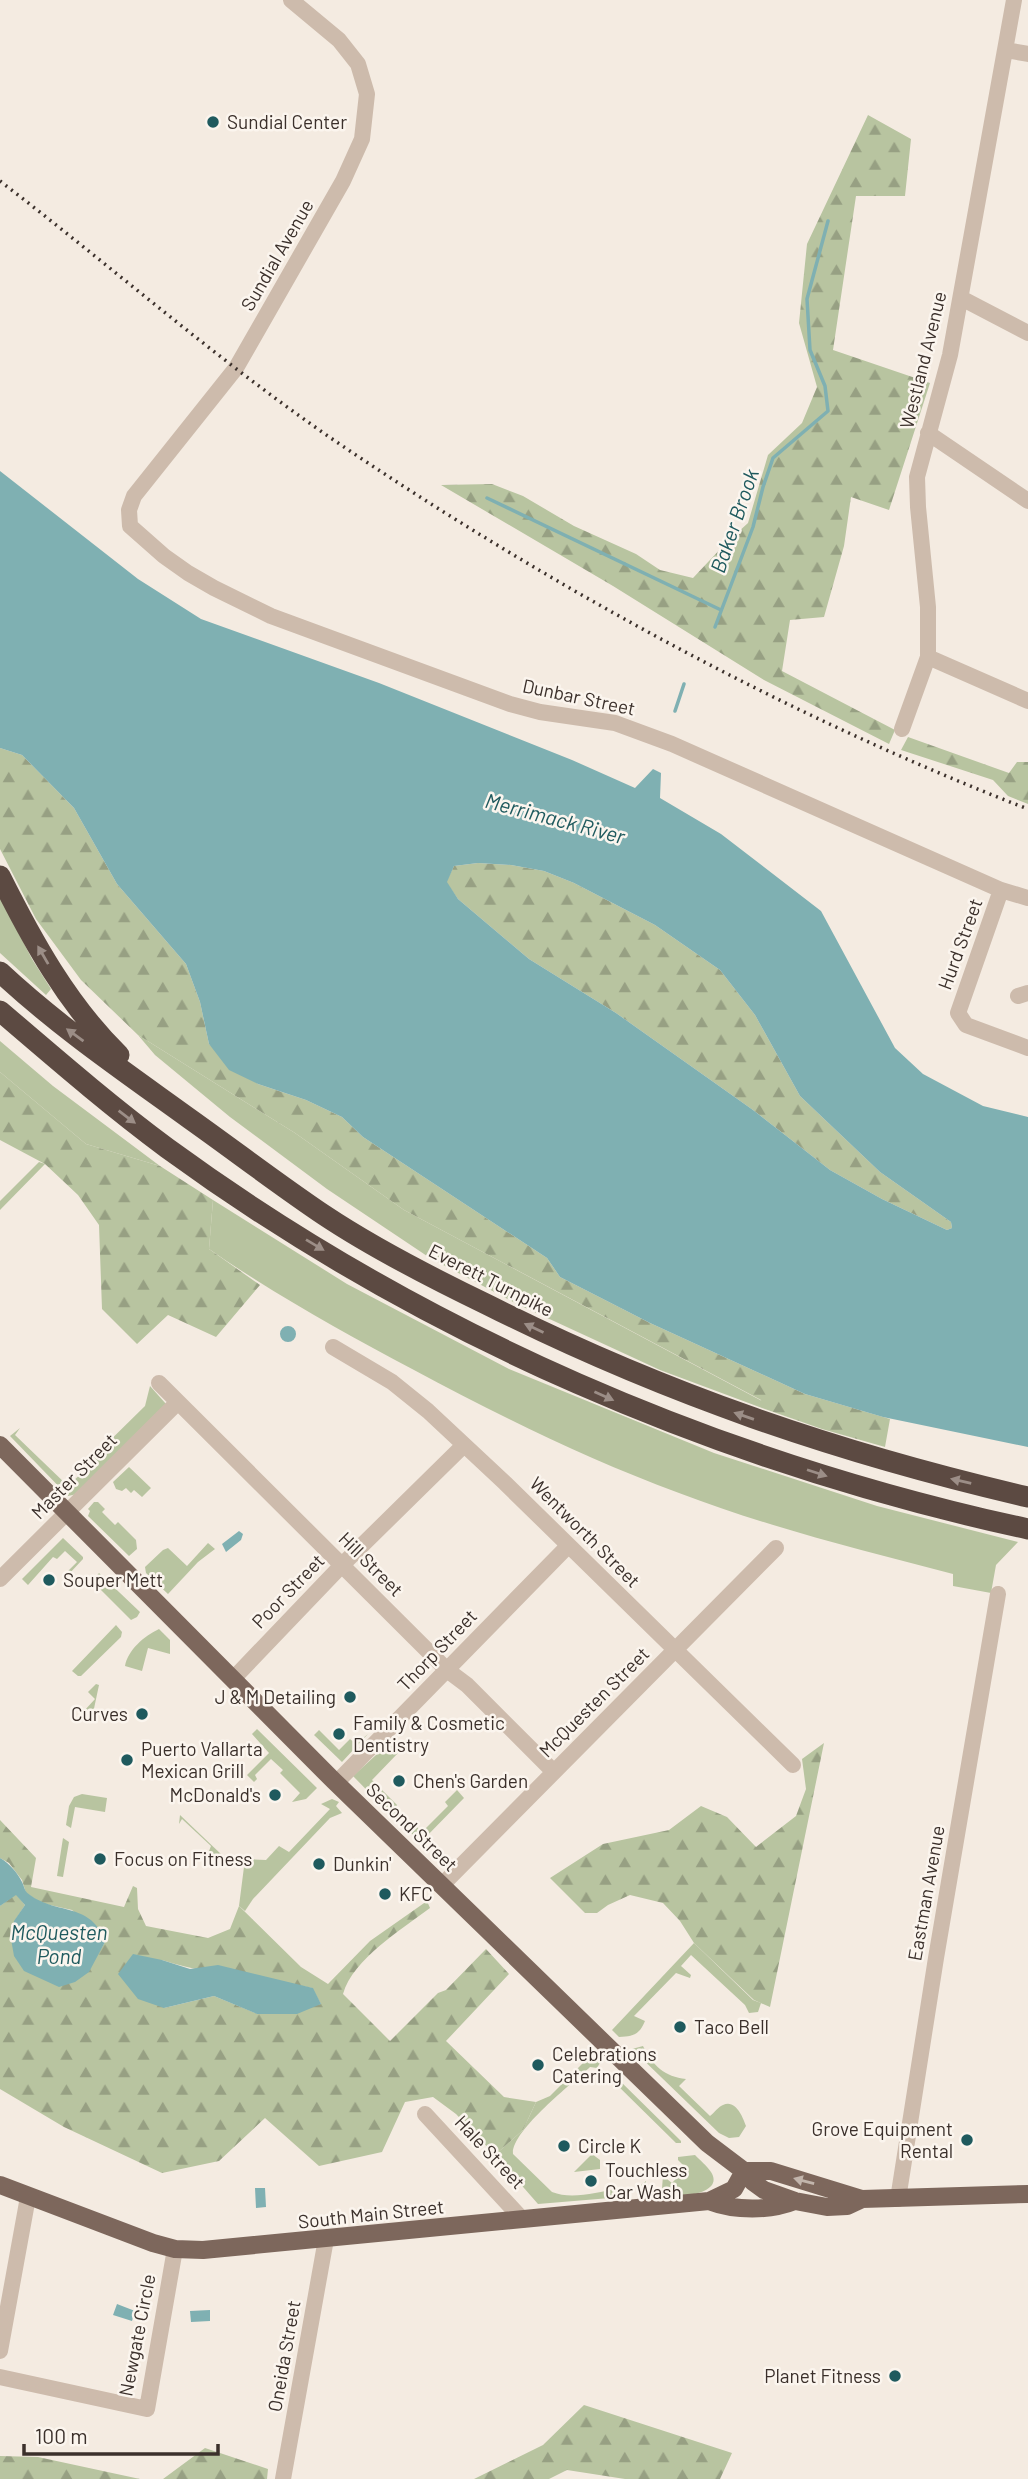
<svg xmlns="http://www.w3.org/2000/svg" width="1028" height="2479" viewBox="0 0 1028 2479" font-family="Barlow,sans-serif">
	<style>
		.green { fill: #b8c4a0 }
		.forest { fill: url(#forest-firs); fill-rule: evenodd }
		.water { fill: #7fb0b2; fill-rule: evenodd }
		.lines { fill: none; stroke-linecap: round; stroke-linejoin: round }
		.stream { stroke: #7fb0b2; stroke-width: 3.5 }
		.minor { stroke: #cdbbac; stroke-width: 16 }
		.major { stroke: #7d675c; stroke-width: 18 }
		.highway { stroke: #5c4a42; stroke-width: 21 }
		.rail { stroke: #3b302b; stroke-width: 3.5; stroke-dasharray: 2 5; stroke-linecap: butt }
		.oneway { fill: #9c8e87 }
		.oneway2 { fill: #c2b5ac }
		.poi-dot { fill: #1f5a5e; stroke: #fbf5ee; stroke-width: 2.5 }
		.labels { text-anchor: middle; stroke-width: 5; stroke-linejoin: round; paint-order: stroke }
		.poi-label { font-size: 19px; fill: #3b302b; stroke: #fbf5ee; text-anchor: start }
		.street-label { font-size: 19px; fill: #3b302b; stroke: #fbf5ee }
		.water-label { font-size: 21px; font-style: italic; fill: #1f5a5e; stroke: #fbf5ee }
	</style>
	<defs>
		<pattern id="forest-firs" width="22" height="20" patternUnits="userSpaceOnUse" patternTransform="scale(1.75)"><rect width="22" height="20" fill="#b8c4a0"/><path d="M5 1l3.5 6h-7zM16 11l3.5 6h-7z" fill="#97a083"/></pattern>
	</defs>
	<rect width="100%" height="100%" fill="#f4ebe1"/>
	<path class="green" d="M0,897l32,62 19,30 -5,6 -46,-42z
		M138,1035l157,98 109,77 358,191v7l-102,-38 -143,-66 -87,-46 -103,-69 -97,-72 -75,-62z
		M0,1041l53,45 107,80 -74,-22 -86,-72z
		M39,1162l6,2 -45,46v-9z
		M213,1200l134,84 162,85 205,84 163,53 141,36 -22,23 -5,28 -38,-7v-12c-92,-24 -185,-47 -274,-81 -92,-34 -179,-77 -265,-123 -70,-37 -140,-76 -205,-121z
		M150,1386l16,18 -89,90 -9,2 -58,-60 10,-8 -5,7 53,51 21,-20 -2,-3 58,-57z
		M129,1467l22,21 -9,9 -8,-7 -3,3 -5,-5 -4,3 -6,-2 -3,-7z
		M94,1502h4l7,7 -3,3 13,13 3,-3 18,18 1,9 -8,7 -41,-40 2,-5 -2,-2z
		M63,1538l20,19v2l-15,16 -2,-2 11,-11 -12,-11 -8,8 -4,-2 -25,28 -6,-6z
		M208,1543l7,6 -17,13 -30,32 -22,-21 -1,-6 18,-17 5,-2 19,18z
		M99,1573l41,39 -3,5 -6,3 -39,-39z
		M116,1625l6,7 -1,5 -40,39h-3l-6,-5z
		M159,1629l11,11v14l-22,-6 -6,23 -17,-5c3,-16 19,-30 34,-37z
		M96,1684l3,1 -7,33 -8,-7 11,-12 -7,-7z
		M257,1729l60,59 -11,11 -14,3 8,-9 -20,-20 3,-3 -12,-11 -16,16 2,4 -3,3 -7,-7 22,-22 -17,-19z
		M319,1730l20,20 11,-11 6,5 12,-10 -26,28 -28,-27z
		M387,1745l6,1 6,6 -27,28 25,25 -2,3 6,6 -6,5 -42,-43z
		M457,1790l7,8 -43,44 -10,-9v-6l4,-2 7,7 26,-26 -3,-4z
		M82,1794l25,4 -2,14 -30,-5 -4,21 -5,-3 3,-19 5,-9z
		M332,1799l7,3 -3,4 6,7 -12,5 -77,81 -8,12 -6,-5 6,-47 21,1 13,-14 10,6 41,-43 -9,-5z
		M180,1815l43,41 -2,3 -14,-3 4,-10 -29,-27 -3,5z
		M63,1838l6,4 -6,35 -6,-1z
		M694,1943l59,57 8,3 -3,9 -9,1 -4,-8 -54,-50 -10,11 10,9 -1,3 -14,-5 -42,43 11,5c-6,14 -11,15 -26,16l-7,-7z
		M643,2046c9,19 22,31 43,33l-7,7 31,30c4,-3 9,-10 13,-11 13,-6 20,13 23,21l-7,11 -10,1 -10,-5 -87,-84z
		M593,2053l8,8 -4,7 -7,-1c-18,17 -79,64 -77,87l39,38c20,8 45,0 65,-3l4,3 1,5 -84,7 -43,-49 28,-25 13,-28 14,-6z
		M616,2077l65,64v2h-5l-63,-62z
		M592,2154l8,6v9l-26,3z
		M695,2155c5,5 12,11 16,17 17,27 -54,26 -68,27l-3,-6 1,-8 5,-4v8l16,-1 1,-12 9,7 14,-15 -8,-8v-3z"/>
	<path class="forest" d="M868,115l43,24 -6,57h-49l-23,154 97,33 -41,127 -38,-13 -7,49 -20,71 -34,3 -8,51 113,59 -6,14 -125,-64 -151,-94 -172,-101 51,-1 31,12 51,30 62,28 24,16 33,8 32,-34 23,-21 20,-68 34,-32 15,-36 -18,-64 8,-79z
		M908,737l101,36 8,-11h11v42l-20,-8 -15,-16 -92,-30z
		M0,748l22,7 52,53 43,76 69,80 14,38 9,42 49,40 48,16 36,17 21,20 184,121 13,19 90,46 155,71 85,25 -5,28 -63,-18 -60,-21 -1,-8 -357,-190 -109,-77 -157,-98 -57,-55 -45,-61 -36,-70z
		M478,863l33,2 33,6 30,12 81,42 65,45 35,45 45,81 80,76 71,50 1,6 -5,2 -65,-31 -52,-29 -77,-60 -137,-97 -87,-54 -71,-60 -12,-17 8,-16z
		M0,1072l86,72 74,22 53,34 -4,49 51,36 -44,52 -48,-22 -31,29 -35,-35 -3,-84 -21,-30 -33,-31 -45,-24z
		M824,1743l-54,264 -16,-7 -60,-57 -14,-22 -17,-18 -33,-8 -22,10 -11,8h-12l-35,-35 53,-34 66,-14 32,-24 26,11 29,30 40,-31 10,-27 -4,-30z
		M0,1820l36,38 -5,29 93,20 9,-21 4,2 1,21 8,17 62,12 22,-9 9,-23 62,61 27,17 42,-43 57,-40 3,7c-28,21 -77,51 -87,86l47,47 48,-48 8,-3 40,-41 23,25 -63,67 58,56 32,5 -13,28 -28,25 -39,-41 -23,-17 -28,5 -23,50 -63,14 -54,-48 -46,43 -57,12 -98,-46 -64,-38v-183l16,-12 9,11 -11,17 -3,17 86,16 8,-13 -33,-32 -31,-7 -15,-10 -4,-13 -13,-17 -9,-5zM162,1960c48,16 100,17 150,28l9,16 -63,10 -44,-18 -50,12z
		M584,2405l148,48 -12,26h-95l-58,-9 -18,9h-75l69,-34z
		M205,2448l63,21 -1,10h-104z
		M0,2456l38,1 102,22h-140z"/>
	<path class="water" d="M0,471l138,108 63,40 178,64 193,77 63,28 18,-19 8,4 -1,25 61,36 100,77 74,137 28,26 60,32 45,11v330l-145,-30 -78,-23 -155,-71 -90,-46 -13,-19 -184,-121 -21,-20 -36,-17 -48,-16 -29,-14 -20,-26 -9,-42 -14,-38 -69,-80 -43,-76 -52,-53 -22,-7zM478,863l33,2 33,6 30,12 81,42 65,45 35,45 45,81 80,76 71,50 1,6 -5,2 -65,-31 -52,-29 -77,-60 -137,-97 -87,-54 -71,-60 -11,-17 7,-16z
		M280 1334a8 8 0 1 1 16 0a8 8 0 1 1-16 0Z
		M239,1531l4,3 -2,6 -15,12 -4,-8z
		M0,1858c9,5 17,14 22,24 3,6 2,9 8,13 27,20 62,7 75,47l-16,30 -14,10 -16,5 -35,-16 -10,-15 -3,-17 3,-18 11,-16 -9,-10 -16,11z
		M133,1954l29,6 28,9 28,-4 95,23 8,16 -24,10h-40l-43,-18 -50,12 -26,-9 -20,-25z
		M255,2188h10l1,19 -10,1z
		M117,2304l18,7 -3,10 -19,-6z
		M210,2310v11l-19,1 -1,-11z"/>
	<g class="lines">
		<path class="stream" d="M487,498l234,112
			M715,627l38,-100 10,-40 10,-29 55,-47 -3,-25 -15,-36 -3,-51 21,-78
			M675,711l9,-27"/>
		<path class="minor" d="M291,0l48,40 19,24 9,30 -5,45 -19,42 -107,187 -102,128 -5,14 1,16 34,30 24,17 26,15 57,28 239,88 30,8 75,11 57,21 329,146 27,8
			M1006,50l22,4
			M961,298l67,35
			M928,433l100,68
			M928,657l100,44
			M902,729l26,-72v-50l-10,-100 -1,-30 33,-122 64,-355
			M1001,890l-43,123 8,12 62,23
			M1018,996l10,-3
			M333,1347l59,35 36,29 77,72 288,282
			M159,1383l288,287 20,15 87,87
			M0,1579l178,-177
			M233,1679l109,-114 122,-120
			M336,1783l232,-237
			M442,1885l334,-337
			M425,2114l98,106
			M898,2199l38,-241 62,-364
			M0,2351l28,-154
			M0,2377l147,32 28,-160
			M283,2479l43,-240"/>
		<path class="major" d="M0,1445l334,336 373,362 37,28 9,11 11,8 31,11 32,6 20,-1 15,-7 166,-5
			M744,2171h27l91,28
			M0,2185l153,58 22,6 28,1 506,-49 25,-12 10,-18
			M709,2201c26,10 61,10 86,0"/>
		<path class="highway" d="M0,876c32,64 67,128 119,179
			M0,972c59,55 125,100 190,147 45,32 88,65 134,96 51,34 108,63 164,90 175,88 350,148 540,192
			M0,1011c55,47 109,94 167,137 256,187 552,314 861,381"/>
		<path class="rail" d="M0,181c116,89 225,186 347,268 213,143 441,267 681,360"/>
	</g>
	<defs><path id="oneway-solid" d="M-6-.8H1V-3.2L6.5 0L1 3.2V.8H-6Z" transform="scale(1.75)"/></defs>
	<g class="oneway">
		<use href="#oneway-solid" transform="translate(43 955) rotate(-120)"/>
		<use href="#oneway-solid" transform="translate(75 1035) rotate(-144)"/>
		<use href="#oneway-solid" transform="translate(127 1117) rotate(37)"/>
		<use href="#oneway-solid" transform="translate(315 1245) rotate(31)"/>
		<use href="#oneway-solid" transform="translate(534 1328) rotate(-155)"/>
		<use href="#oneway-solid" transform="translate(604 1396) rotate(24)"/>
		<use href="#oneway-solid" transform="translate(744 1416) rotate(-161)"/>
		<use href="#oneway-solid" transform="translate(817 1473) rotate(18)"/>
		<use href="#oneway-solid" transform="translate(961 1481) rotate(-167)"/>
	</g>
	<use class="oneway2" href="#oneway-solid" transform="translate(804 2181) rotate(-165)"/>
	<g class="poi-dot">
		<circle cx="213" cy="122" r="7"/>
		<circle cx="49" cy="1580" r="7"/>
		<circle cx="350" cy="1697" r="7"/>
		<circle cx="142" cy="1714" r="7"/>
		<circle cx="339" cy="1734" r="7"/>
		<circle cx="127" cy="1760" r="7"/>
		<circle cx="399" cy="1781" r="7"/>
		<circle cx="275" cy="1795" r="7"/>
		<circle cx="100" cy="1859" r="7"/>
		<circle cx="319" cy="1864" r="7"/>
		<circle cx="385" cy="1894" r="7"/>
		<circle cx="680" cy="2027" r="7"/>
		<circle cx="538" cy="2065" r="7"/>
		<circle cx="967" cy="2140" r="7"/>
		<circle cx="564" cy="2146" r="7"/>
		<circle cx="591" cy="2181" r="7"/>
		<circle cx="895" cy="2376" r="7"/>
	</g>
	<g class="labels">
		<g class="poi-label">
			<text x="227" y="129">Sundial Center</text>
			<text x="63" y="1587">Souper Mett</text>
			<text x="336" y="1704" text-anchor="end">J &amp; M Detailing</text>
			<text x="128" y="1721" text-anchor="end">Curves</text>
			<text x="353" y="1730">Family &amp; Cosmetic<tspan x="353" dy="22">Dentistry</tspan></text>
			<text x="141" y="1756">Puerto Vallarta<tspan x="141" dy="22">Mexican Grill</tspan></text>
			<text x="413" y="1788">Chen's Garden</text>
			<text x="261" y="1802" text-anchor="end">McDonald's</text>
			<text x="114" y="1866">Focus on Fitness</text>
			<text x="333" y="1871">Dunkin'</text>
			<text x="399" y="1901">KFC</text>
			<text x="694" y="2034">Taco Bell</text>
			<text x="552" y="2061">Celebrations<tspan x="552" dy="22">Catering</tspan></text>
			<text x="953" y="2136" text-anchor="end">Grove Equipment<tspan x="953" dy="22">Rental</tspan></text>
			<text x="578" y="2153">Circle K</text>
			<text x="605" y="2177">Touchless<tspan x="605" dy="22">Car Wash</tspan></text>
			<text x="881" y="2383" text-anchor="end">Planet Fitness</text>
		</g>
		<g class="street-label">
			<text transform="translate(277 255) rotate(-60)" y="7">Sundial Avenue</text>
			<text transform="translate(923 360) rotate(-76)" y="7">Westland Avenue</text>
			<text transform="translate(579 697) rotate(12)" y="7">Dunbar Street</text>
			<text transform="translate(960 944) rotate(-70)" y="7">Hurd Street</text>
			<text transform="translate(491 1280) rotate(27)" y="7">Everett Turnpike</text>
			<text transform="translate(74 1476) rotate(-45)" y="7">Master Street</text>
			<text transform="translate(585 1532) rotate(45)" y="7">Wentworth Street</text>
			<text transform="translate(371 1564) rotate(45)" y="7">Hill Street</text>
			<text transform="translate(288 1591) rotate(-46)" y="7">Poor Street</text>
			<text transform="translate(437 1650) rotate(-46)" y="7">Thorp Street</text>
			<text transform="translate(594 1702) rotate(-45)" y="7">McQuesten Street</text>
			<text transform="translate(412 1827) rotate(44)" y="7">Second Street</text>
			<text transform="translate(926 1893) rotate(-80)" y="7">Eastman Avenue</text>
			<text transform="translate(490 2152) rotate(47)" y="7">Hale Street</text>
			<text transform="translate(371 2214) rotate(-6)" y="7">South Main Street</text>
			<text transform="translate(137 2335) rotate(-79)" y="7">Newgate Circle</text>
			<text transform="translate(284 2356) rotate(-80)" y="7">Oneida Street</text>
		</g>
		<g class="water-label">
			<text transform="translate(735 521) rotate(-71)" y="7">Baker Brook</text>
			<text transform="translate(555 819) rotate(15)" y="7">Merrimack River</text>
			<text x="59" y="1940">McQuesten<tspan x="59" dy="24">Pond</tspan></text>
		</g>
	</g>
	<path d="M24 2444v10h194v-10" fill="none" stroke="#3b302b" stroke-width="3.5"/>
	<text x="35" y="2444" font-size="21" fill="#3b302b" stroke="#fbf5ee" stroke-width="5" paint-order="stroke">100 m</text>
</svg>
